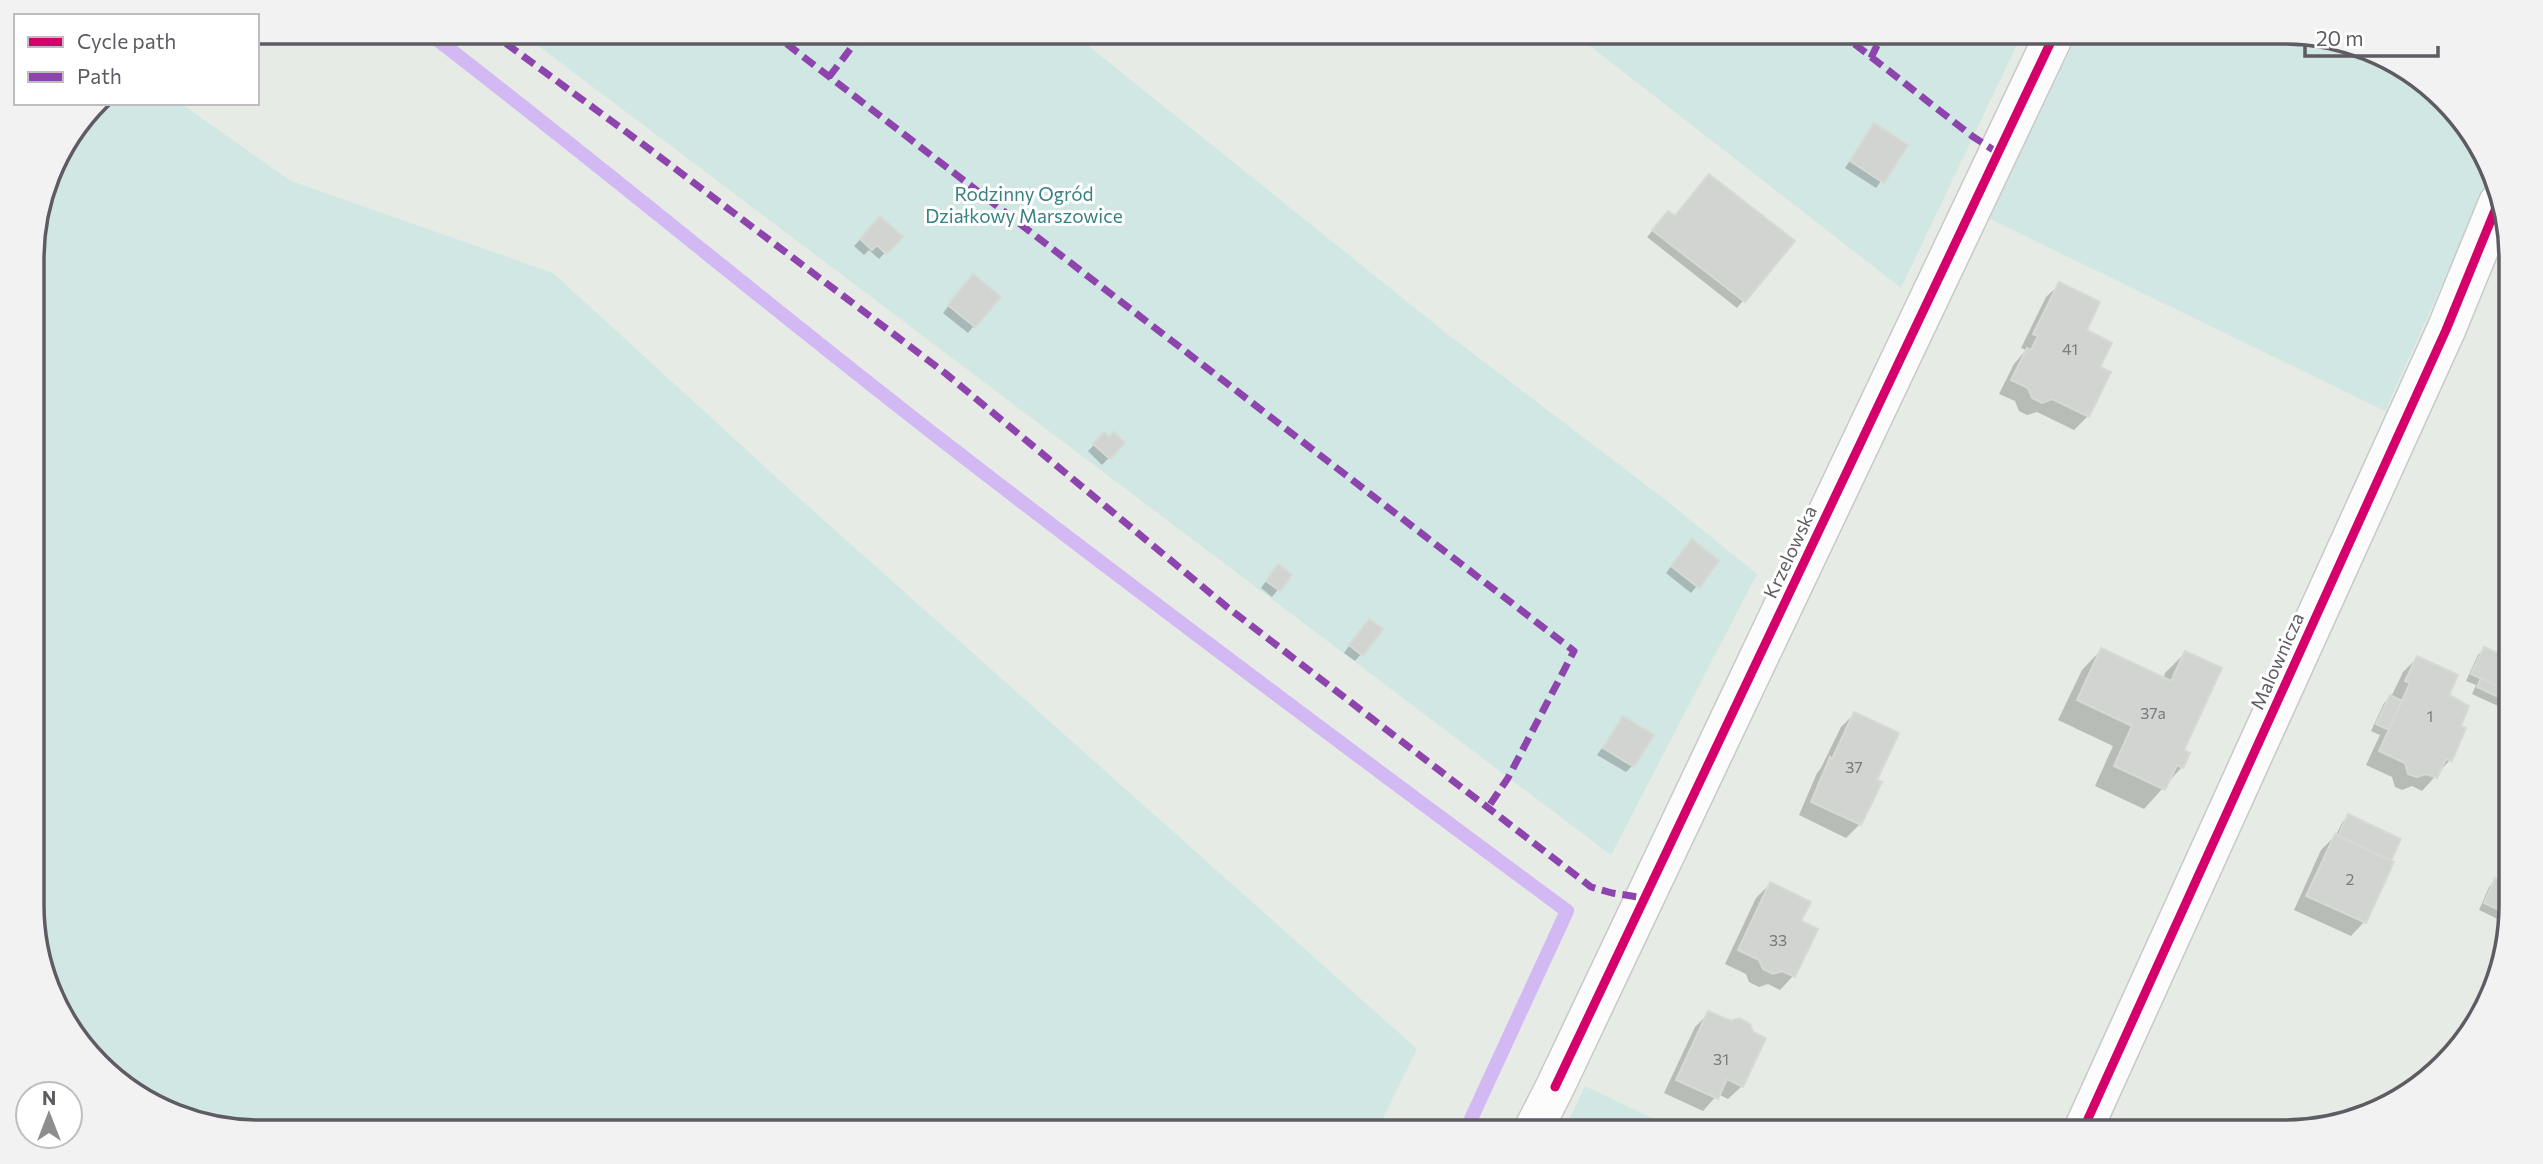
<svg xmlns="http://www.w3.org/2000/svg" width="2543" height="1164" viewBox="0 0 2543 1164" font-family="Commissioner,sans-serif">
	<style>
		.green { fill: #d1e7e4 }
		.shadow { fill: #0003 }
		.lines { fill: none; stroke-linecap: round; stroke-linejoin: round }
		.stream { stroke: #d3b9f4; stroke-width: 14 }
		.building { fill: #d1d4d0; stroke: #d6dad4; stroke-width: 2 }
		.minor-casing { stroke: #c8c9c9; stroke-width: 41 }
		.minor { stroke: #fbfcfb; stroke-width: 38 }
		.quiet { stroke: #8e44ad; stroke-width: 7; stroke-dasharray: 14 7; stroke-linecap: butt }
		.cycleway-casing { stroke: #fff; stroke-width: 13 }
		.cycleway { stroke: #d6006c; stroke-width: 9 }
		.labels { text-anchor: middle; stroke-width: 6; stroke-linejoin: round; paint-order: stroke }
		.number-label { font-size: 16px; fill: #7c7a7f }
		.park-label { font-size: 19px; fill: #398084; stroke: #fff }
		.street-label { font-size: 19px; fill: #5f5b63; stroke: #fff }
		.rim { fill: none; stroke: #5f5b63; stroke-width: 3.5 }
	</style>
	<rect width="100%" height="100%" fill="#e6ebe5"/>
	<path class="green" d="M520,32h551l375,301 217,165 94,76 -146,281z
		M1572,32h451l-122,256z
		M2079,32h205l87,17 94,72 24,59 -104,231 -397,-193z
		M97,103h83l111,78 262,92 247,226 617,550 -41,83h-1117l-87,-17 -94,-72 -44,-108 -2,-691 23,-86z
		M1585,1086l96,46h-118z"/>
	<path class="shadow" d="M1874,125l32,21 -30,42 -31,-20z
		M1675,218l117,23 -55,67 -90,-71 15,-17z
		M880,219l20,18 -21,22 -10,-9 -5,5 -10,-9z
		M967,282l31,15 -30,36 -25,-20z
		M2060,284l24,47 14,36 -10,49 -14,14 -37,-18 -10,3 -8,-4 -4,-10 -16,-7 15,-30 12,-14 -5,-2 25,-51z
		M1104,435l5,5 14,3 -21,22 -14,-14z
		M1685,548l32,14 -26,31 -25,-20z
		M1272,573l18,2 -18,22 -11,-9z
		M1363,627l-2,27 -6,7 -11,-8z
		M2484,649l27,12v51l-39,-18 4,-9 -10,-4 12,-26z
		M2101,650l62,29 2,-6 20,-20 -3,114 -38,42 -49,-23 18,-40 -55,-26 24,-50z
		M2417,658l29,38 12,31 -8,33 -28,31 -10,-5 -10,4 -7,-3 -3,-10 -26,-12 14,-30 -9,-4 13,-28 7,-6 12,-25z
		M1854,714l20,67 -14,43 -14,14 -47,-23 18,-42 4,-5 20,-41z
		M1623,718l9,48 -6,6 -29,-17z
		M2348,816l44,47 -28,59 -13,14 -57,-26 27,-60 15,-15 6,-12z
		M2496,880l15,8v17l-3,19 -29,-14 10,-23z
		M1770,884l29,38 -6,54 -13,14 -12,-6 -9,3 -10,-5 -3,-8 -21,-10 31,-66z
		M1709,1013l33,73 -14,13 -10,-5 -15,17 -39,-18 31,-66z"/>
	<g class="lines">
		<path class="stream" d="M426,31c176,135 346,278 522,414 204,158 411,312 619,466l-102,221"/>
	</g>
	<path class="building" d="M1874,123l34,22 -24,38 -34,-22z
		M1709,174l86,67 -50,61 -93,-72 16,-19 7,5z
		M880,216l23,21 -17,17 -9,-9 -5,5 -12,-11z
		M973,274l28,23 -26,30 -27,-22z
		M2059,282l41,20 -13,28 25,13 -12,24 11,5 -22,45 -37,-18 -10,4 -10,-5 -4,-10 -17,-8 16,-32 4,2 7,-14 -5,-2z
		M1104,432l5,5 5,-5 11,11 -15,16 -17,-15z
		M1692,539l27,22 -20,27 -28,-22z
		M1278,564l14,11 -12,16 -14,-10z
		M1369,619l14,10 -20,27 -14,-11z
		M2484,647l27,12v33l-40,-18z
		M2101,648l70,33 14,-30 37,17 -38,82 6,3 -7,15 -6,-3 -12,25 -51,-24 18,-40 -55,-26z
		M2417,656l41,19 -9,20 20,11 -8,20 5,2 -14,33 -6,-2 -9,19 -11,-4 -9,3 -9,-3 -3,-11 -26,-12 31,-68 -5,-2z
		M2481,678l30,14v11l-34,-16z
		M2390,695l12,6 -13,29 -13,-6z
		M1854,712l45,21 -22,47 5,2 -21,43 -50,-23 19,-45 2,2z
		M1623,716l31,19 -20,32 -31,-19z
		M2348,814l53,25 -10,22 -53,-25z
		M2335,834l59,28 -28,61 -60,-27z
		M2495,878l16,8 -1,29 -26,-12z
		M1770,882l41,20 -10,19 17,8 -23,48 -13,-6 -9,3 -10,-5 -4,-9 -21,-10z
		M1708,1011l23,10 8,-3 11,6 3,8 13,6 -23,49 -16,-8 -9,20 -42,-19z
		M1741,1122l21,10h-26z"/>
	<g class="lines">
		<g class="minor-casing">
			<path id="minor" d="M1532,1132l23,-45 501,-1056
				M2082,1132l364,-802 52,-127"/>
		</g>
		<use href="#minor" class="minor"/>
		<path class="quiet" d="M489,31l155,114 301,228 282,234 364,280 21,6 33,5
			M770,31l804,620 -66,127 -19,28
			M1838,31l134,105 26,17
			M1871,58l13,-27
			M829,77l35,-46"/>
		<g class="cycleway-casing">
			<path id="cycleway" d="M1555,1087l501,-1056
				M2082,1132l364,-802 52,-127"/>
		</g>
		<use href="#cycleway" class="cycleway"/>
	</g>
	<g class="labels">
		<g class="number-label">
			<text x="2070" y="355">41</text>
			<text x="2153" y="719">37a</text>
			<text x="2430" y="722">1</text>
			<text x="1854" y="773">37</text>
			<text x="2350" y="885">2</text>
			<text x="1778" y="946">33</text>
			<text x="1721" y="1065">31</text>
		</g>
		<g class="park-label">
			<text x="1024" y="201">Rodzinny Ogród<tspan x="1024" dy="22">Działkowy Marszowice</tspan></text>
		</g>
		<g class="street-label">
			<text transform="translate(1790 552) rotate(-65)" y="7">Krzelowska</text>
			<text transform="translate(2277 661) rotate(-66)" y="7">Malownicza</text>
		</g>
	</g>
	<path d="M0 0H2543V1164H0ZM259 44H2284A215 215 0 0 1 2499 259V905A215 215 0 0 1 2284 1120H259A215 215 0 0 1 44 905V259A215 215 0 0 1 259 44Z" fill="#f2f2f3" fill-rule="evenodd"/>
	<path class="rim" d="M259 44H2284A215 215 0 0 1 2499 259V905A215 215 0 0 1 2284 1120H259A215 215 0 0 1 44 905V259A215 215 0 0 1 259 44Z"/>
	<rect x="14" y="14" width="245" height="91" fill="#ffffff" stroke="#bfbdc1" stroke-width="2"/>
	<rect x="28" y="37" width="35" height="10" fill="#d6006c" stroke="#bfbdc1" stroke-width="2"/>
	<text x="77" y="49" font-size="21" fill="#5f5b63">Cycle path</text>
	<rect x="28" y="72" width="35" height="10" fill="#8e44ad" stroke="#bfbdc1" stroke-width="2"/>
	<text x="77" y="84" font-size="21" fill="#5f5b63">Path</text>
	<g transform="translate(49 1115)"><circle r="33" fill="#ffffff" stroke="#bfbdc1" stroke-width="2"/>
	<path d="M0-5L12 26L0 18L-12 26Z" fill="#8e8d90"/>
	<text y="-10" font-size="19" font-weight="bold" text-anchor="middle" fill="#5f5b63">N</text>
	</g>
	<path d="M2305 46v10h133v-10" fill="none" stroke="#5f5b63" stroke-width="3.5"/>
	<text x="2316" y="46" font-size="21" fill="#5f5b63" stroke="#ffffff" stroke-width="5" paint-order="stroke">20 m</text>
</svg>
